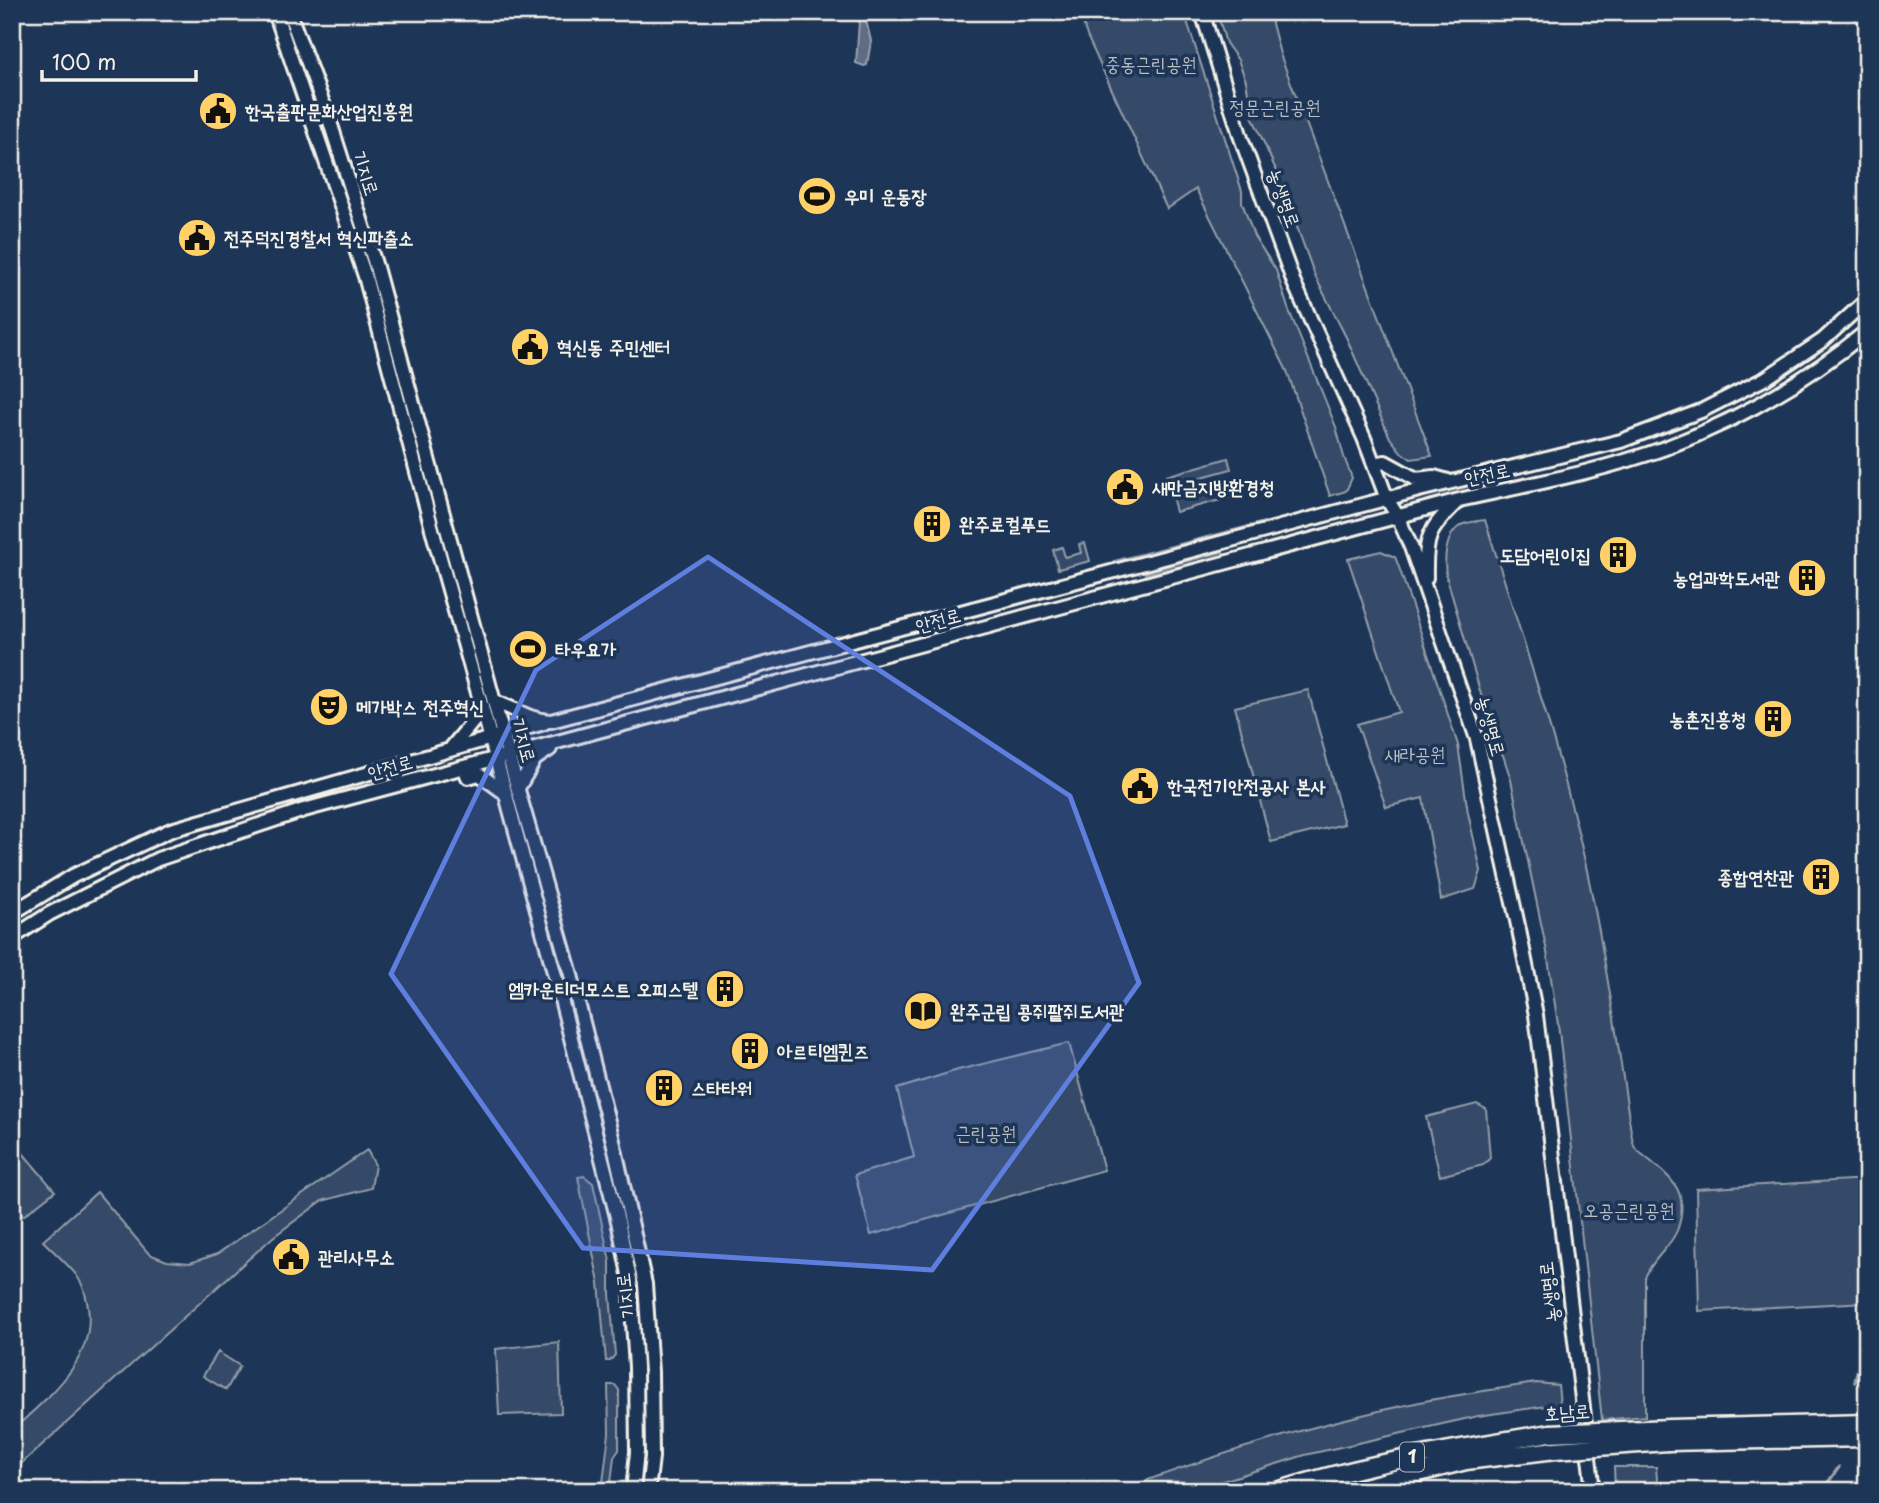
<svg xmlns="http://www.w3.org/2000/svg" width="1879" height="1503" viewBox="0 0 1879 1503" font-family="'Playpen Sans','Poor Story',sans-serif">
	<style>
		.green { fill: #354a67; stroke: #949ea8; stroke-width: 2 }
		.water { fill: #5e6d82; stroke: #9aa2ab; stroke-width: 2 }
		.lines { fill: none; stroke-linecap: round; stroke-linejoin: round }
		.stream { stroke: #9aa2ab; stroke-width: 3.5 }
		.secondary-casing { stroke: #f4f1e8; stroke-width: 18 }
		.highway-casing { stroke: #f4f1e8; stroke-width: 21 }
		.secondary { stroke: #1d3557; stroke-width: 12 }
		.highway { stroke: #1d3557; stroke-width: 16 }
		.highway-bridge-casing { stroke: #f4f1e8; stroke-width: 21; stroke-linecap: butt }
		.highway-bridge { stroke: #1d3557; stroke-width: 16 }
		.marked { fill: #5e7fdd; fill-opacity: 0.2; stroke: #5e7fdd; stroke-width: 5; stroke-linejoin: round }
		.labels { text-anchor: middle; stroke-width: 7; stroke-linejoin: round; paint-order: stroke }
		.shield { fill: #1d3557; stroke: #b4b9bc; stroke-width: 2 }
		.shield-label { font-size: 18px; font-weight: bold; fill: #f4f1e8 }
		.park-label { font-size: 19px; fill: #bbbfc1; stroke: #1d3557 }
		.poi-label { font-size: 19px; font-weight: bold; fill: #f4f1e8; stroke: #1d3557; text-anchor: start }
		.street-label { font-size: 19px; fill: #f4f1e8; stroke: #1d3557 }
	</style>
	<rect width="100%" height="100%" fill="#1d3557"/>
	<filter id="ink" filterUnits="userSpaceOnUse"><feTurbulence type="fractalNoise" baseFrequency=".0143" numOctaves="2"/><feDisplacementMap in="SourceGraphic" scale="14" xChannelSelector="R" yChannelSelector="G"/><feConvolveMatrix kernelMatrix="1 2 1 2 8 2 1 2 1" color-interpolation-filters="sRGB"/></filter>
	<g filter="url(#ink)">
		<path class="green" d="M1080,12h104l58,179v11l12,34 22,34 12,38 48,119 8,30 8,21 -6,13 -16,5 -43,-125 -91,-182 -29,20 -80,-173z
			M1217,12h52l11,42 152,402 -21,3 -9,-6 -12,-15 -43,-99 -32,-63 -39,-106 -24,-54 -6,-35 -8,-21 -12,-17z
			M1849,12h18v23z
			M831,183l5,17 -33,9 -5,-17z
			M1228,458l3,11 -62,17 -3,-10z
			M1234,479l5,16 -63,17 -4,-16z
			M1485,520c36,114 75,229 101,346 19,88 32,177 45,266 1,5 2,12 4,16 3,4 10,8 13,11 26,21 41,34 30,69 -6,19 -27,31 -33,50v138l-43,4 -43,-389 -12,-79 -36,-172 -8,-25 -6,-6 -51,-174c-2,-16 -1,-40 15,-50 6,-3 17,-4 24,-5z
			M1264,522v2l-150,39v-2z
			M1085,543l5,18 -32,8 -5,-19 9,-3 3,10 16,-4 -2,-9z
			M1381,551l14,6 4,10 59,178 10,68 13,58 -6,18 -34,11 -18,-102 -37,9 -29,-83 42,-12 -51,-153z
			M1223,552l1,4 -79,18v-2z
			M1308,690l36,134 -73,18 -36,-135z
			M1069,1043l35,127 -233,65 -16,-60 59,-18 -17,-68 61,-19z
			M1477,1104l9,5 4,49 -7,7 -43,11 -14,-59z
			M12,1140l43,51 -32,25 -11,-13z
			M367,1150l8,15 -4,23 -49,13 -49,36 -261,235v-41c35,-34 84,-69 76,-124 -2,-11 -4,-21 -11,-31 -9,-12 -23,-24 -34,-35l54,-49 52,62 18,7 23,2 27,-9z
			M584,1176l9,7 17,78v33l5,61 -5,6h-4l-7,-78 -21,-106z
			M1867,1179v123l-168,9 -3,-122z
			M559,1342l2,71 -62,2 -3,-66z
			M218,1352l22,14 -14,24 -23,-14z
			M1536,1383l22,2 2,19 -82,12 -173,39 -114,36h-73c98,-37 199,-68 302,-89 38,-8 78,-13 116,-19z
			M608,1385h7l4,5v60l-5,7 -4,34h-8l7,-58z
			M1614,1467h42l2,24h-43z"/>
		<path class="water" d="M856,12h8l7,29 -4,24 -3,1 -8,-3 3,-41z"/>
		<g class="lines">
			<path class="stream" d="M1855,1382l12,-55
				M1822,1491l17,-24"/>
			<g class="secondary-casing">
				<path id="secondary" d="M275,12l90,264 70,264 52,185 68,251 63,245 12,58 6,88 1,85 -4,39
					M289,12l41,110 46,145 140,516 54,188 44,174 31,139 6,88 1,85 -4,34
					M1202,12l39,126 53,145 70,155 23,61 11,18 13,30 66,192 42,191 17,85 57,476
					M1374,464l11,-2 31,17 18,-2 14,4
					M1426,578c-1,-41 2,-48 31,-76
					M494,702c20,5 35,19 57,19l868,-231 202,-49 80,-30 65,-33 57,-38 44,-40
					M452,747l24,-29 6,-12
					M464,767l4,10 11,-3 26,19
					M518,788l17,-29 15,-10
					M12,913l61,-37 98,-46 373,-107
					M12,938l37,-24 109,-55 146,-49 1155,-310c68,-15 140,-28 206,-52 74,-28 141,-67 202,-117"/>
			</g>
			<g class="highway-casing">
				<path id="highway" d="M1670,1428l197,-5
					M1668,1442l199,-4
					M1277,1491c89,-28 181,-43 273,-58
					M1348,1491l118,-30 89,-11"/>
			</g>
			<use href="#secondary" class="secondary"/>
			<use href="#highway" class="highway"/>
			<g class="highway-bridge-casing">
				<path id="highway-bridge" d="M1550,1433l120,-5
					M1555,1450l113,-8"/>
			</g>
			<use href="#highway-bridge" class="highway-bridge"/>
		</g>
	</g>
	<path class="marked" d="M708,557l362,239 69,187 -207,287 -349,-22 -192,-274 145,-304z"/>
	<defs>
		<g id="civic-disc" transform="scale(2.0125)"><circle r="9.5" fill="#ffd166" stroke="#1d3557"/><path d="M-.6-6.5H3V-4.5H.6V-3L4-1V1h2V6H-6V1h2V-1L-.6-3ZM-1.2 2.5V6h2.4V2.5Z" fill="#111"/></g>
		<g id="stadium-disc" transform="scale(2.0125)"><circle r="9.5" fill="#ffd166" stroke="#1d3557"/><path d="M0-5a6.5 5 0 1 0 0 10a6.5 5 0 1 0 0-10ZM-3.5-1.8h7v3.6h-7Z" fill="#111"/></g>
		<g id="building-disc" transform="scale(2.0125)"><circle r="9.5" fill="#ffd166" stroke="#1d3557"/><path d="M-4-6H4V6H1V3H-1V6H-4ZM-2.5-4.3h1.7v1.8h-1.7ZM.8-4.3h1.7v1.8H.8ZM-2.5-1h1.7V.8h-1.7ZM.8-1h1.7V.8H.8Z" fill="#111"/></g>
		<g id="theatre-disc" transform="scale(2.0125)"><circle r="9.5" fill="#ffd166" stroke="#1d3557"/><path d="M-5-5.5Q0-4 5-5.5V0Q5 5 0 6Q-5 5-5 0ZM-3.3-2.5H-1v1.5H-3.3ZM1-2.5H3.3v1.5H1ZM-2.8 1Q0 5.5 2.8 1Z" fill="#111"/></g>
		<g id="library-disc" transform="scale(2.0125)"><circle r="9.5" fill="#ffd166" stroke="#1d3557"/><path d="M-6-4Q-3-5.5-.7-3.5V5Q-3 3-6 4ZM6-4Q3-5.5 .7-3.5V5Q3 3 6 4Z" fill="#111"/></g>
	</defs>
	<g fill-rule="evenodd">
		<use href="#civic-disc" x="218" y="111"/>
		<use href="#stadium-disc" x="817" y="196"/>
		<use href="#civic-disc" x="197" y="238"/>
		<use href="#civic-disc" x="530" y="347"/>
		<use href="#civic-disc" x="1125" y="487"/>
		<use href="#building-disc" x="932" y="524"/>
		<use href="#building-disc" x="1618" y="555"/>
		<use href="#building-disc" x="1807" y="578"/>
		<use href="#stadium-disc" x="528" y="649"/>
		<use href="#theatre-disc" x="329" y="707"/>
		<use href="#building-disc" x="1773" y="719"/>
		<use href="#civic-disc" x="1140" y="786"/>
		<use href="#building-disc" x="1821" y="877"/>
		<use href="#building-disc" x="725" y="989"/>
		<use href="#library-disc" x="923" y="1011"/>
		<use href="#building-disc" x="750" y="1051"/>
		<use href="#building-disc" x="664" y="1088"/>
		<use href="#civic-disc" x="291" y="1257"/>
	</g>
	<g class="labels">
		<rect class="shield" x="1400" y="1442.5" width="24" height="29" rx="5"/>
		<g class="shield-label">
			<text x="1412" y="1463">1</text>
		</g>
		<g class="park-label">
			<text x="1151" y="71">중동근린공원</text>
			<text x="1275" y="114">정문근린공원</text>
			<text x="1415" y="761">새라공원</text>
			<text x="986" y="1140">근린공원</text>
			<text x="1629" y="1217">오공근린공원</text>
		</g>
		<g class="poi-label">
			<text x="245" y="118">한국출판문화산업진흥원</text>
			<text x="844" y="203">우미 운동장</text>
			<text x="224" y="245">전주덕진경찰서 혁신파출소</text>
			<text x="557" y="354">혁신동 주민센터</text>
			<text x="1152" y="494">새만금지방환경청</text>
			<text x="959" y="531">완주로컬푸드</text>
			<text x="1591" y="562" text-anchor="end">도담어린이집</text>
			<text x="1780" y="585" text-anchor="end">농업과학도서관</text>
			<text x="555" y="656">타우요가</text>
			<text x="356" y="714">메가박스 전주혁신</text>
			<text x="1746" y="726" text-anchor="end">농촌진흥청</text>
			<text x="1167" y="793">한국전기안전공사 본사</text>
			<text x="1794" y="884" text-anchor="end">종합연찬관</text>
			<text x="698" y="996" text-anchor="end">엠카운티더모스트 오피스텔</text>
			<text x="950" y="1018">완주군립 콩쥐팥쥐도서관</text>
			<text x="777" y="1058">아르티엠퀸즈</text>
			<text x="691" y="1095">스타타워</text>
			<text x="318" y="1264">관리사무소</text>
		</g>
		<g class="street-label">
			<text transform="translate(366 173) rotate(72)" y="7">기지로</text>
			<text transform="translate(1284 198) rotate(70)" y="7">농생명로</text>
			<text transform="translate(1487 474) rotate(-12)" y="7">안전로</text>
			<text transform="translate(938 620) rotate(-15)" y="7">안전로</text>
			<text transform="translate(1491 726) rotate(74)" y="7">농생명로</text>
			<text transform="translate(524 740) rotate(75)" y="7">기지로</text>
			<text transform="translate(390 767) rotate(-16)" y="7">안전로</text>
			<text transform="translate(1549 1292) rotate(-97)" y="7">농생명로</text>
			<text transform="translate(625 1296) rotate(-97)" y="7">기지로</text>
			<text transform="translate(1567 1412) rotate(-4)" y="7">호남로</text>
		</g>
	</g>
	<rect width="1879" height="1503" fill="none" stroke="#1d3557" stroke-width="42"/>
	<rect x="21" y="21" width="1837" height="1461" fill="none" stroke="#f4f1e8" stroke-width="2.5" filter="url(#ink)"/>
	<path d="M42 70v10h154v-10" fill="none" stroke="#f4f1e8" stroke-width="3.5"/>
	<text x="52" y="70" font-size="21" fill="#f4f1e8" stroke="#1d3557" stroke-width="5" paint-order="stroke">100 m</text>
</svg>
